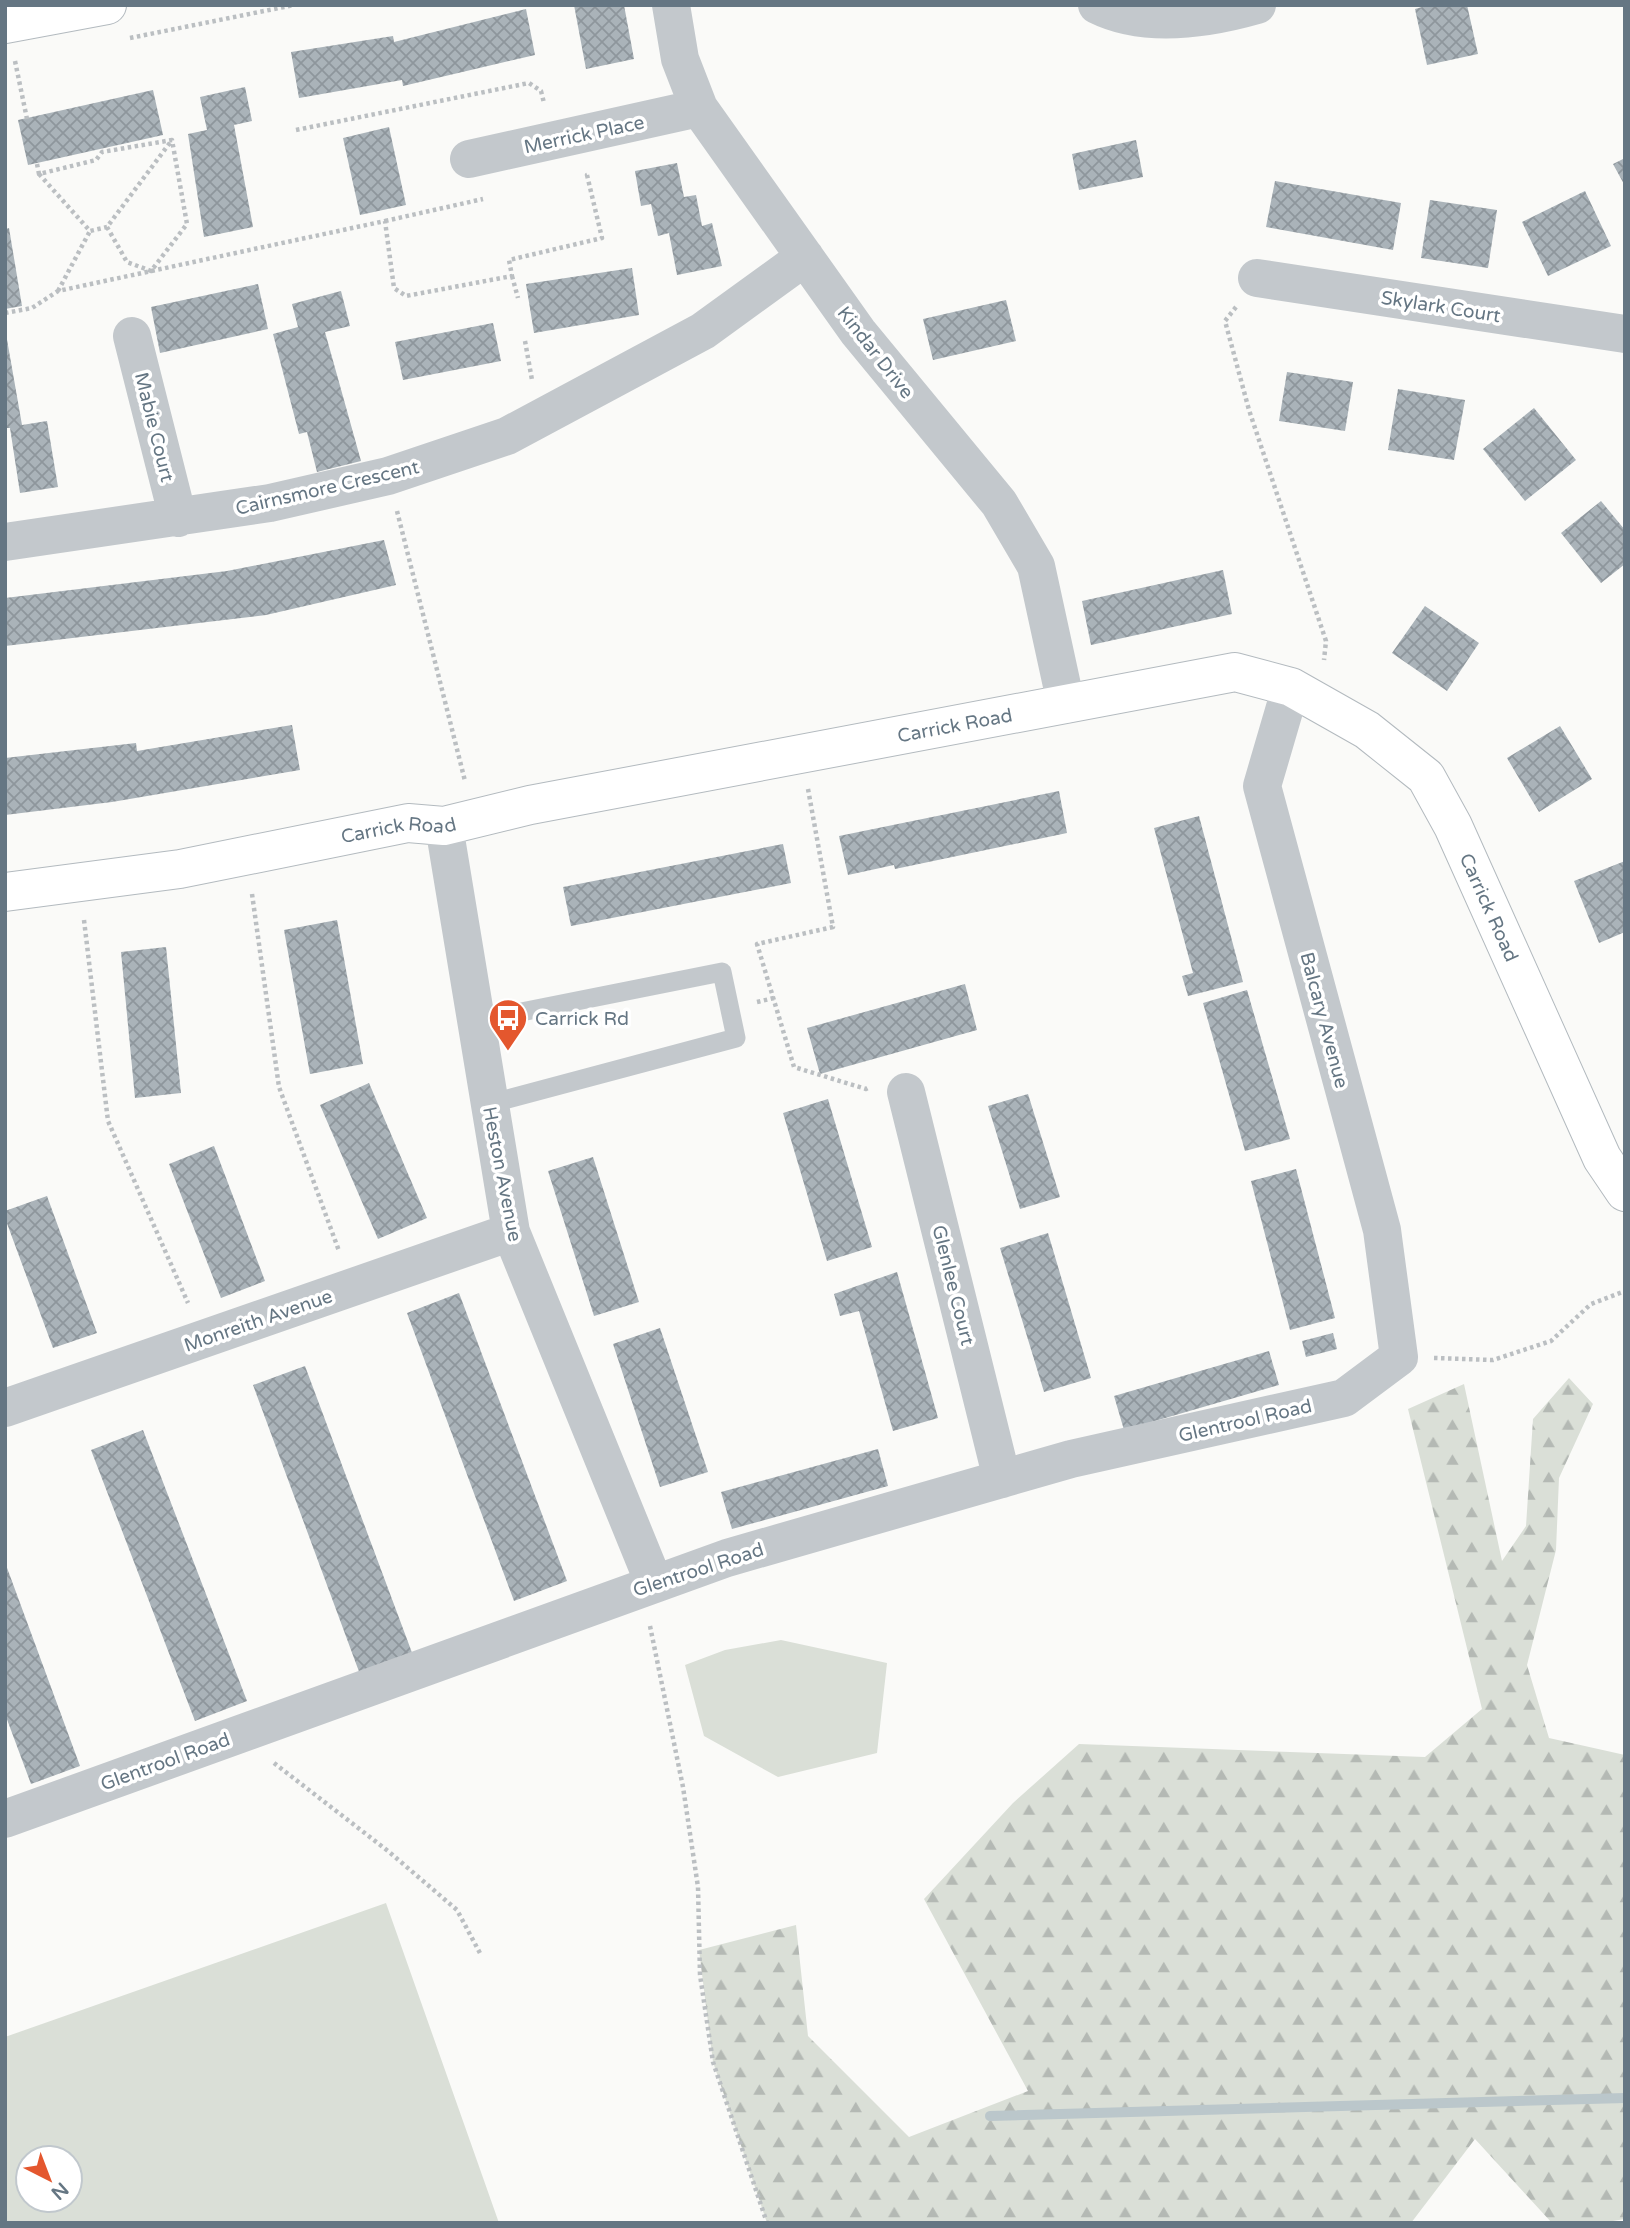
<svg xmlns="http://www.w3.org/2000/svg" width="1630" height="2228" viewBox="0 0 1630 2228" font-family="'Varela Round',sans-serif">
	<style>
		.forest { fill: url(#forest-firs) }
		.park { fill: #dadfd7; fill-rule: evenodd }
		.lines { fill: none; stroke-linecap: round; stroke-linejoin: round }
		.stream { stroke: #bbc7cb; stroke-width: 10 }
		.building { fill: url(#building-cross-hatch) }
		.secondary-casing { stroke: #b3babf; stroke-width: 40 }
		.path { stroke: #bbbfc2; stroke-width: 4.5; stroke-dasharray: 3.5 3.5; stroke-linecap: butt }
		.lane { stroke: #c3c8cc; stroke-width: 19 }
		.street { stroke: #c3c8cc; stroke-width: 38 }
		.secondary { stroke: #fff; stroke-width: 38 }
		.labels { text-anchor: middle; stroke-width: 7; stroke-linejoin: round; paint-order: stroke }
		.street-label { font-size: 19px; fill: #657683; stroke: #fff }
		.poi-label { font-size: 19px; fill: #657683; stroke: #fff; text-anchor: start }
	</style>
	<defs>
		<pattern id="forest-firs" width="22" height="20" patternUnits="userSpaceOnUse" patternTransform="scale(1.75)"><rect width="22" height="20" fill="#dadfd7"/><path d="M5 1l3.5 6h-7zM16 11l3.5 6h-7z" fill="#b4b9b4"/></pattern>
		<pattern id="building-cross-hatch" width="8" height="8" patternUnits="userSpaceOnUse" patternTransform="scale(1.75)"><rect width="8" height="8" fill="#aab3b9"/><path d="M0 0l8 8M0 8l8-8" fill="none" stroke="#8e969c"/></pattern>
	</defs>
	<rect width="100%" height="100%" fill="#fafaf8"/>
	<path class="forest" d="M1569,1378l24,26 -34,74 -3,72 -29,115 22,73 76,17v464l-24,4h-49l-77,-84 -64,84h-644l-54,-161 -14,-112 97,-25 12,111 101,101 119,-46 -104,-192 89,-96 66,-59 346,13 57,-48 -74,-300 56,-25 38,177 24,-35 7,-107z"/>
	<path class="park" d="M781,1640l106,23 -10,90 -99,24 -74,-41 -19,-71 40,-15z
		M386,1903l113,320h-494v-186zM28,2158h42v42h-42z"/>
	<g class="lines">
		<path class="stream" d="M990,2116l635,-18"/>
	</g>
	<path class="building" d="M574,5h50l10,54 -48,10z
		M1429,5h38l11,49 -51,11 -12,-56z
		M526,9l9,46 -132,31 -1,-6 -103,18 -8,-46 102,-16 1,6z
		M245,87l7,34 -18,4 19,102 -49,10 -16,-103 19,-4 -7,-33z
		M153,90l10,45 -135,30 -10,-45z
		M389,127l17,78 -46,10 -17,-77z
		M1136,140l7,37 -64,13 -7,-36z
		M1625,158v28l-12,-22z
		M677,163l7,34 12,-2 6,31 10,-3 10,43 -45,9 -8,-42 -11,3 -7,-32 -10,2 -6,-35z
		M1275,181l126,22 -8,47 -127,-23z
		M1585,191l26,55 -63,30 -26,-54z
		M1430,200l67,10 -9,58 -67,-10z
		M9,228l13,78 -17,3v-80z
		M632,268l7,47 -105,18 -8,-49z
		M258,284l10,45 -108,24 -9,-46z
		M341,291l9,35 -25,6 36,129 -44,11 -10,-40 -8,2 -26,-100 25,-7 -6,-23z
		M1006,300l10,41 -83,19 -10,-41z
		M493,323l8,38 -98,19 -8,-38z
		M5,328l17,97 25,-4 11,66 -38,6 -10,-65h-5z
		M1287,372l66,10 -8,49 -66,-10z
		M1398,389l67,11 -11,60 -66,-10z
		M1534,408l42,52 -51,41 -42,-52z
		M1601,501l24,29v34l-24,19 -40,-50z
		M384,540l12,45 -130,30 -261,31v-48l222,-27z
		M1223,570l9,44 -141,31 -9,-44z
		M1425,606l54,37 -32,48 -55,-38z
		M292,725l8,45 -188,32 -107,13v-57l131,-15 1,8z
		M1560,726l32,53 -53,33 -32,-54z
		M1059,791l8,42 -172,36 -1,-4 -46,10 -9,-39z
		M1199,816l44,166 -55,14 -6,-20 11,-3 -39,-145z
		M783,844l8,39 -220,43 -8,-39z
		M1625,861v71l-26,11 -25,-62z
		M337,920l26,144 -53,10 -26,-144z
		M166,947l15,146 -46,5 -14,-146z
		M965,984l12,46 -157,44 -13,-46z
		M1247,990l43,149 -45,12 -42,-148z
		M369,1083l58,135 -49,21 -58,-134z
		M1028,1094l32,103 -40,12 -32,-103z
		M828,1099l44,148 -45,14 -44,-148z
		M214,1146l51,135 -44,17 -52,-134z
		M593,1157l46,145 -45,14 -46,-145z
		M1296,1169l39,149 -45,12 -39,-149z
		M47,1196l50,137 -44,15 -48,-130v-7z
		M1048,1233l43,145 -47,14 -44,-144z
		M897,1272l41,146 -45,13 -34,-120 -19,5 -6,-22z
		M459,1293l108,288 -53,20 -107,-288z
		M660,1328l48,144 -48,15 -47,-143z
		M1333,1333l4,16 -31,8 -4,-16z
		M1269,1351l10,34 -155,45 -10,-34z
		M305,1366l109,292 -53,19 -108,-292z
		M143,1430l104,271 -52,20 -104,-271z
		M878,1449l10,37 -156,43 -11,-37z
		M6,1565l74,201 -49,18 -26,-70z"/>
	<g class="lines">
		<g class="secondary-casing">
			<g id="secondary">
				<path d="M5,24l102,-19"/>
				<path id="s1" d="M5,892l175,-23 228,-46 36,3 86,-21 705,-133 56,15 76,43 59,47 27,49 149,332 23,34"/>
			</g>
		</g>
		<path class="path" d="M130,38l164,-33
			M15,61l12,58
			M296,130l233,-47 12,8 3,12
			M37,164l2,10 57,-14 6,-8 70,-12 15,84 -36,47 -24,-9 -20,-35 65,-87
			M39,174l51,57 17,-4
			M385,221l98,-22
			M512,276l6,22
			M58,291l32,-60
			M1236,307l-11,14 24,89 77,231 -2,19
			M5,313l27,-5 26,-17 327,-70 9,67 12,8 106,-20 -3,-16 93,-22 -15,-63 3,-1
			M525,341l7,39
			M397,511l68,270
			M808,789l25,138 -76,17 37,123 72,22 4,-2
			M252,894l27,193 60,164
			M84,920l24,201 80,182
			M757,1002l17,-4
			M1434,1358l59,2 58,-19 40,-37 34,-13
			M650,1626l33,161 15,100 2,88 13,87 54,161
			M274,1763l114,88 69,59 24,45"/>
		<path class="lane" d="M476,1021l246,-49 14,66 -247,66"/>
		<path class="street" d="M671,5l9,54 19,49 159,224 141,171 37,63 30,138
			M1097,5c48,24 111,14 160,0
			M469,159l230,-51
			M1257,278l368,56
			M132,336l46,182
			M5,542l265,-39 118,-27 119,-40 196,-105 102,-74
			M444,826l67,406 143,351
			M906,1092l96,387
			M5,1408l506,-176
			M5,1819l722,-261 344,-99 273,-61 55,-41 -17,-127 -120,-444 29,-99"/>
		<use href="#secondary" class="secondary"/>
	</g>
	<defs>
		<g id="bus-pin" transform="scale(2.0125)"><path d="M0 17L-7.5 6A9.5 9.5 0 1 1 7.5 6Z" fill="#e4572e" stroke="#fff"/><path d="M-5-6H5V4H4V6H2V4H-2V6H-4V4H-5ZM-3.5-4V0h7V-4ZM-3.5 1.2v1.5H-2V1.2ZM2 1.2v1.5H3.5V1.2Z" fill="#fff"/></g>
	</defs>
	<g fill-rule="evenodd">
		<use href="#bus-pin" x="508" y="1018"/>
	</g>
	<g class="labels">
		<g class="street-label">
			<text transform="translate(584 134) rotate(-12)" y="7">Merrick Place</text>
			<text transform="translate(1441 306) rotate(9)" y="7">Skylark Court</text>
			<text transform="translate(876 352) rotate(52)" y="7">Kindar Drive</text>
			<text transform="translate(155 427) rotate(76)" y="7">Mabie Court</text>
			<text transform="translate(327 487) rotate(-13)" y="7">Cairnsmore Crescent</text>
			<text dy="7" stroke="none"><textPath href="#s1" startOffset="966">Carrick Road</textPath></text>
			<text dy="7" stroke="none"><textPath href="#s1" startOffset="399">Carrick Road</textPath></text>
			<text dy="7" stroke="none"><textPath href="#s1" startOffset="1617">Carrick Road</textPath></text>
			<text transform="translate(1325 1020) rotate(75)" y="7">Balcary Avenue</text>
			<text transform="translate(503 1174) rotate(79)" y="7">Heston Avenue</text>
			<text transform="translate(954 1285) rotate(76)" y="7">Glenlee Court</text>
			<text transform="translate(258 1320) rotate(-19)" y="7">Monreith Avenue</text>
			<text transform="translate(1245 1420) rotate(-13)" y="7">Glentrool Road</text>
			<text transform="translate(698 1569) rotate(-18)" y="7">Glentrool Road</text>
			<text transform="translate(165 1761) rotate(-20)" y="7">Glentrool Road</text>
		</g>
		<g class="poi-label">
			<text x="535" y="1025">Carrick Rd</text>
		</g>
	</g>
	<rect width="1630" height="2228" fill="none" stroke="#657683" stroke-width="14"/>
	<g transform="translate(49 2179) rotate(138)"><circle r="33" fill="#ffffff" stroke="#c1c8cd" stroke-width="2"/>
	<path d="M0-5L12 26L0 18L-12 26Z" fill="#e4572e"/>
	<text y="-10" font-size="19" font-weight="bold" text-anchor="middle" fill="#657683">N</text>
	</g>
</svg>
